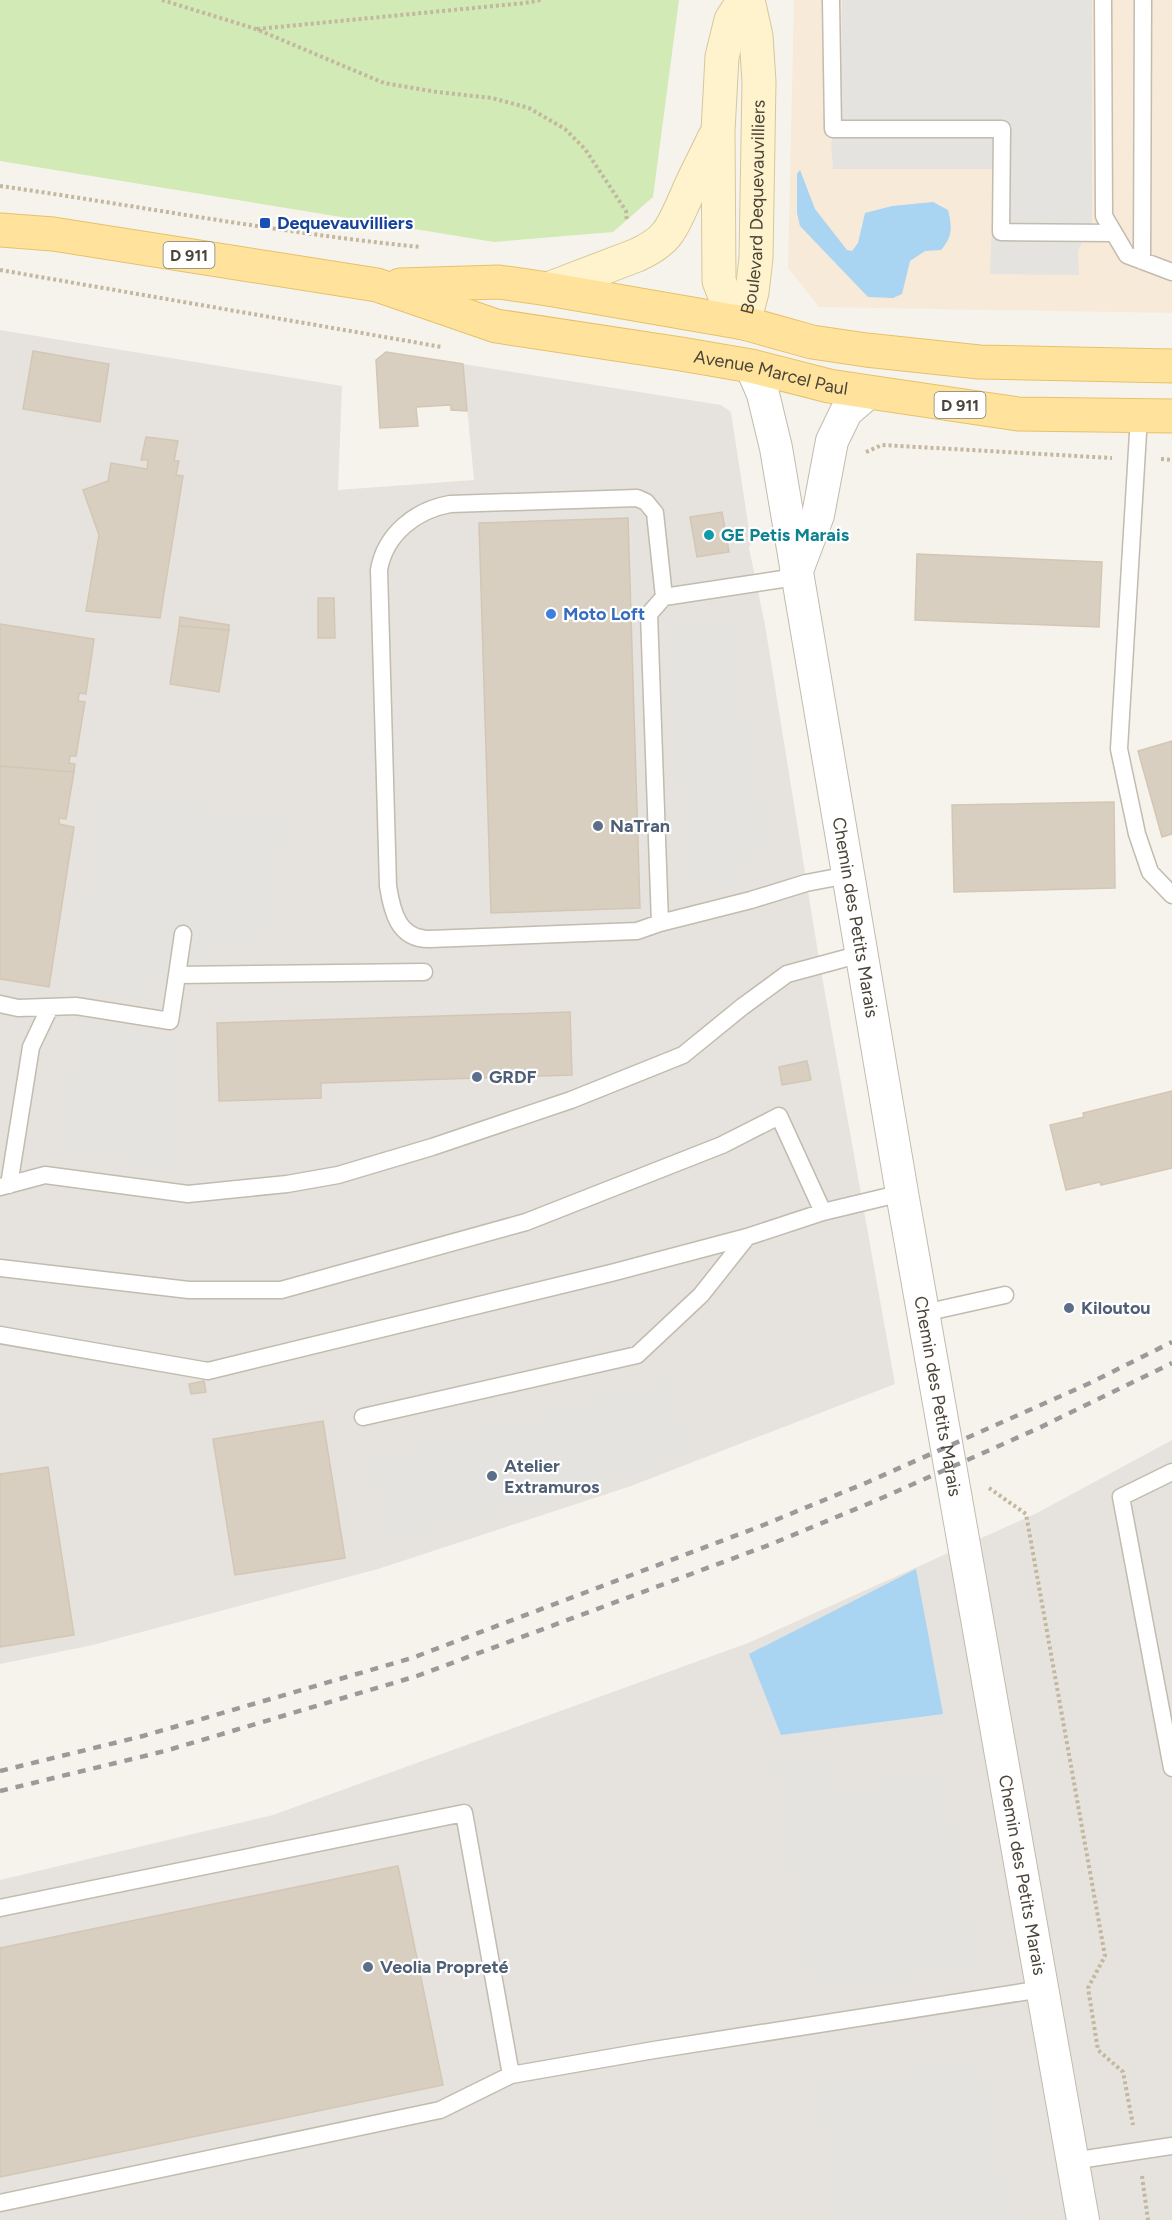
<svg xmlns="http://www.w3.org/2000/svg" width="1172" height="2220" viewBox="0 0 1172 2220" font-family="Figtree,sans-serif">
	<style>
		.commercial { fill: #f7ead8 }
		.industrial { fill: #e6e2dd }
		.green { fill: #d2eab5 }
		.parking { fill: #e5e3e0 }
		.water { fill: #a9d4f2 }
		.building { fill: #d8cfc1; stroke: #d3c7b4; stroke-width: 1.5 }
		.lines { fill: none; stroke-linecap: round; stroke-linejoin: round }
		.lane-casing { stroke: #c2bbae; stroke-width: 19 }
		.street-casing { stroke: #c2bbae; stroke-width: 34 }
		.secondary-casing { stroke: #d6c79b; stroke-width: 35 }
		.primary-casing { stroke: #e6c16a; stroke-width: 35 }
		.path { stroke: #c4b79f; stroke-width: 4; stroke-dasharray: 3 3; stroke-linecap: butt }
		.lane { stroke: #fff; stroke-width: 16 }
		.street { stroke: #fff; stroke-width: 32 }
		.secondary { stroke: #fff3cd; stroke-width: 33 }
		.primary { stroke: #ffe39c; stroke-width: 33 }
		.rail { stroke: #9a9a9a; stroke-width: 4.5; stroke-dasharray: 8 8; stroke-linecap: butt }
		.transit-dot { fill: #1a4fb4; stroke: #fff; stroke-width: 2 }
		.culture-dot { fill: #0f9aa8; stroke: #fff; stroke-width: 2 }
		.shop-dot { fill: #3f7fe0; stroke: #fff; stroke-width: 2 }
		.service-dot { fill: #5c6f8a; stroke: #fff; stroke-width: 2 }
		.labels { text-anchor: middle; stroke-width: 4.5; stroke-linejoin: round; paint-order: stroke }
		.shield { fill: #fff; stroke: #817c74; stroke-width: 1.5 }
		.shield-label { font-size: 16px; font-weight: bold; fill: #4b4439 }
		.street-label { font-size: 18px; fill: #4b4439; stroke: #fff }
		.transit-label { font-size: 18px; font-weight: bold; fill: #164399; stroke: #fff; text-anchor: start }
		.culture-label { font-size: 18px; font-weight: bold; fill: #0d838f; stroke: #fff; text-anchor: start }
		.shop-label { font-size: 18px; font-weight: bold; fill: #366cbe; stroke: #fff; text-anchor: start }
		.service-label { font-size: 18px; font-weight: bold; fill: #4e5e75; stroke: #fff; text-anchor: start }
	</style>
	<rect width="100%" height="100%" fill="#f6f3ec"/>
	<path class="commercial" d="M794,0h378v313l-353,-6 -31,-39z"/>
	<path class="industrial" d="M0,330l342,56 -4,104 136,-10 -11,-116 258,41 10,7 20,131 -2,5 16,77 55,340 75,419 -264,102 -253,83 -285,76 -93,19z
		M1172,1440v780h-1172v-340l273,-65 475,-172 289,-130z"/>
	<path class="green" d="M0,0h679l-26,197 -40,35 -119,10 -494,-81z"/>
	<path class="parking" d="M842,0h250v221l-14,30 1,24 -89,-1 4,-105h-161l-2,-26 10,-30z
		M735,626l2,26 4,1 2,59h7v27l6,-1 2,59 7,-1 1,60 -23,1 -1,28 -61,2 -9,-259z
		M101,789l188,27 -20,117 -102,41 -32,24 -66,-9z
		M79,1021l104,15 -8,55 11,29 -10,52 -120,-19z
		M675,1377l14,74 -61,28 -250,65 -8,-88z
		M827,1749l7,39 112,-22 34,202 -170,29 -39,-238z
		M983,2055l29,165h-174l-24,-135z"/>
	<path class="water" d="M800,170l15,39 32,41 5,1 6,-8 7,-30 27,-7 41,-4 15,8c4,17 5,26 -7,40l-16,1 -15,10 -8,33 -9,4 -25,-1 -68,-71 -3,-13v-39z
		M916,1569l27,145 -162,21 -32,-81z"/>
	<path class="building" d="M33,351l76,13 -9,58 -77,-13z
		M386,352l77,12 4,47 -16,-1v-5l-35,2 2,19 -38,2 -4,-68z
		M146,437l32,4 -4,20h5l-3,14 7,1 -23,142 -74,-7 13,-76 -16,-45 25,-9 3,-18 36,6 1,-9h-7z
		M722,512l7,40 -32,5 -7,-40z
		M628,518l12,390 -149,5 -12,-390z
		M917,554l185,8 -3,65 -184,-7z
		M318,598h16l1,40h-17z
		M180,617l49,8v5l-50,-4z
		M0,624l94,15 -8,55 -7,-1 -1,8 7,1 -9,54h-6l-1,7 6,1 -1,8 -74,-6z
		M179,626l50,4 -10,62 -49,-8z
		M1172,741v93l-10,3 -24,-86z
		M0,766l74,6 -8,47 -7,-1v6l15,3 -25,160 -49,-8z
		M1114,802l1,86 -161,4 -2,-87z
		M570,1012l2,63 -251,8v15l-102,3 -2,-78z
		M807,1061l4,19 -29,5 -3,-18z
		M1172,1091v77l-71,17 -1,-3 -34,8 -16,-65 34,-8 -1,-4z
		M204,1381l2,11 -15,2 -2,-10z
		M323,1421l22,137 -110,17 -22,-136z
		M48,1467l26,168 -74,12v-173z
		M398,1866l45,219 -443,92v-229z"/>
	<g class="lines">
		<g class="lane-casing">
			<path id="lane" d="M831,0l2,129h169l-1,103 113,1
				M1103,0l1,216 23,39 45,17
				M1142,261l1,-261
				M1139,416l-20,333 18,85 13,38 22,23
				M664,597l-9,-84 -9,-11 -9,-4 -187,6c-34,6 -65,30 -71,66l9,316c4,25 10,53 41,53l208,-8 23,-8 -11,-309 15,-17 132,-20
				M660,923l91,-23 55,-17 42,-8
				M177,975l6,-41
				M0,1004l18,4 58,-2 94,15 7,-46 247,-3
				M9,1185l22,-138 19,-40
				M0,1187l45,-12 143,19 99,-10 51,-9 94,-28 139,-47 112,-45 59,-48 45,-33 74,-20
				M0,1268l189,22h92l245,-68 196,-77 57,-29 44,96
				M924,1313l81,-18
				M0,1335l208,36 403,-98 136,-36
				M363,1417l274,-62 64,-60 46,-58 76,-25 79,-19
				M1172,1472l-51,25 51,271
				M0,1908l464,-95 47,262
				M1072,2161l100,-15
				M0,2203l440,-93 71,-35 143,-25 388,-61"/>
		</g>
		<g class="street-casing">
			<g id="street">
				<path id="s1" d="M751,366l12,28 13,54 126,745 181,1027"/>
				<path d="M796,573l22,-58 14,-74 14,-29 23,-20"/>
			</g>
		</g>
		<g class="secondary-casing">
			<g id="secondary">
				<path d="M744,0l-13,20 -9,37 -4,74 1,150 7,18 18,24"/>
				<path d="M548,289l89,-34c33,-15 35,-28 49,-58 8,-20 19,-39 28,-59"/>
				<path id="s2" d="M744,323l8,-31 4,-34 3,-176 -3,-46 -8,-36"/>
			</g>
		</g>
		<g class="primary-casing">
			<g id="primary">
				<path id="s3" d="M0,230l53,4 324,51 119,41 185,28 70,12 78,20 40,6 149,22 154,2"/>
				<path d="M400,285l99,-3 49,7 196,34 68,19 54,8 113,12 193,4"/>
			</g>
		</g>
		<path class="path" d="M162,0l94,29 128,54 53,9 55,6 37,10 36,21 20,20 41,62 1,11
			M257,29l268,-26 16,-3
			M0,186c140,20 279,47 420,61
			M0,270l442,77
			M866,452l16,-7 230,13
			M1161,459l11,1
			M989,1488l37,26 79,442 -17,32 10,62 25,22 10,53
			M1142,2176l6,44"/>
		<use href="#lane" class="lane"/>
		<use href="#street" class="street"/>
		<use href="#secondary" class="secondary"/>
		<use href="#primary" class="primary"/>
		<path class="rail" d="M0,1771l143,-35 269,-78 349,-132 107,-44 222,-99 82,-41
			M0,1791l165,-40 252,-75 352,-131 106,-44 164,-73 133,-65"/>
	</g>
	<rect class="transit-dot" x="259" y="217" width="12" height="12" rx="3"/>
	<circle class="culture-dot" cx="709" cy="535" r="6"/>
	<circle class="shop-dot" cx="551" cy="614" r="6"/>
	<g class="service-dot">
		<circle cx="598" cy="826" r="6"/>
		<circle cx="477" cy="1077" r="6"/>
		<circle cx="1069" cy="1308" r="6"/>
		<circle cx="492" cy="1476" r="6"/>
		<circle cx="368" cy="1967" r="6"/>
	</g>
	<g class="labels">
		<g class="shield">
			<rect x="163.5" y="242" width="51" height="26" rx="4.5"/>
			<rect x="934.5" y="392" width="51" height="26" rx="4.5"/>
		</g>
		<g class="shield-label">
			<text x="189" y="261">D 911</text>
			<text x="960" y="411">D 911</text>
		</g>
		<g class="street-label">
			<text dy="6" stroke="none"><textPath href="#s2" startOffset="117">Boulevard Dequevauvilliers</textPath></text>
			<text dy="6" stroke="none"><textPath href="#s3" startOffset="786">Avenue Marcel Paul</textPath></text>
			<text dy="6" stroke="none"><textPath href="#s1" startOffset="562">Chemin des Petits Marais</textPath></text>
			<text dy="6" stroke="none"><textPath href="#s1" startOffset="1048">Chemin des Petits Marais</textPath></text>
			<text dy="6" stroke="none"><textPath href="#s1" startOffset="1534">Chemin des Petits Marais</textPath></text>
		</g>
		<g class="transit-label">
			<text x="277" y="229">Dequevauvilliers</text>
		</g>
		<g class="culture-label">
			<text x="721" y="541">GE Petis Marais</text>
		</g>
		<g class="shop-label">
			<text x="563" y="620">Moto Loft</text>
		</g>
		<g class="service-label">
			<text x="610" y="832">NaTran</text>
			<text x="489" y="1083">GRDF</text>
			<text x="1081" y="1314">Kiloutou</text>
			<text x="504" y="1472">Atelier<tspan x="504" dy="21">Extramuros</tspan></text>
			<text x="380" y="1973">Veolia Propreté</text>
		</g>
	</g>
</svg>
